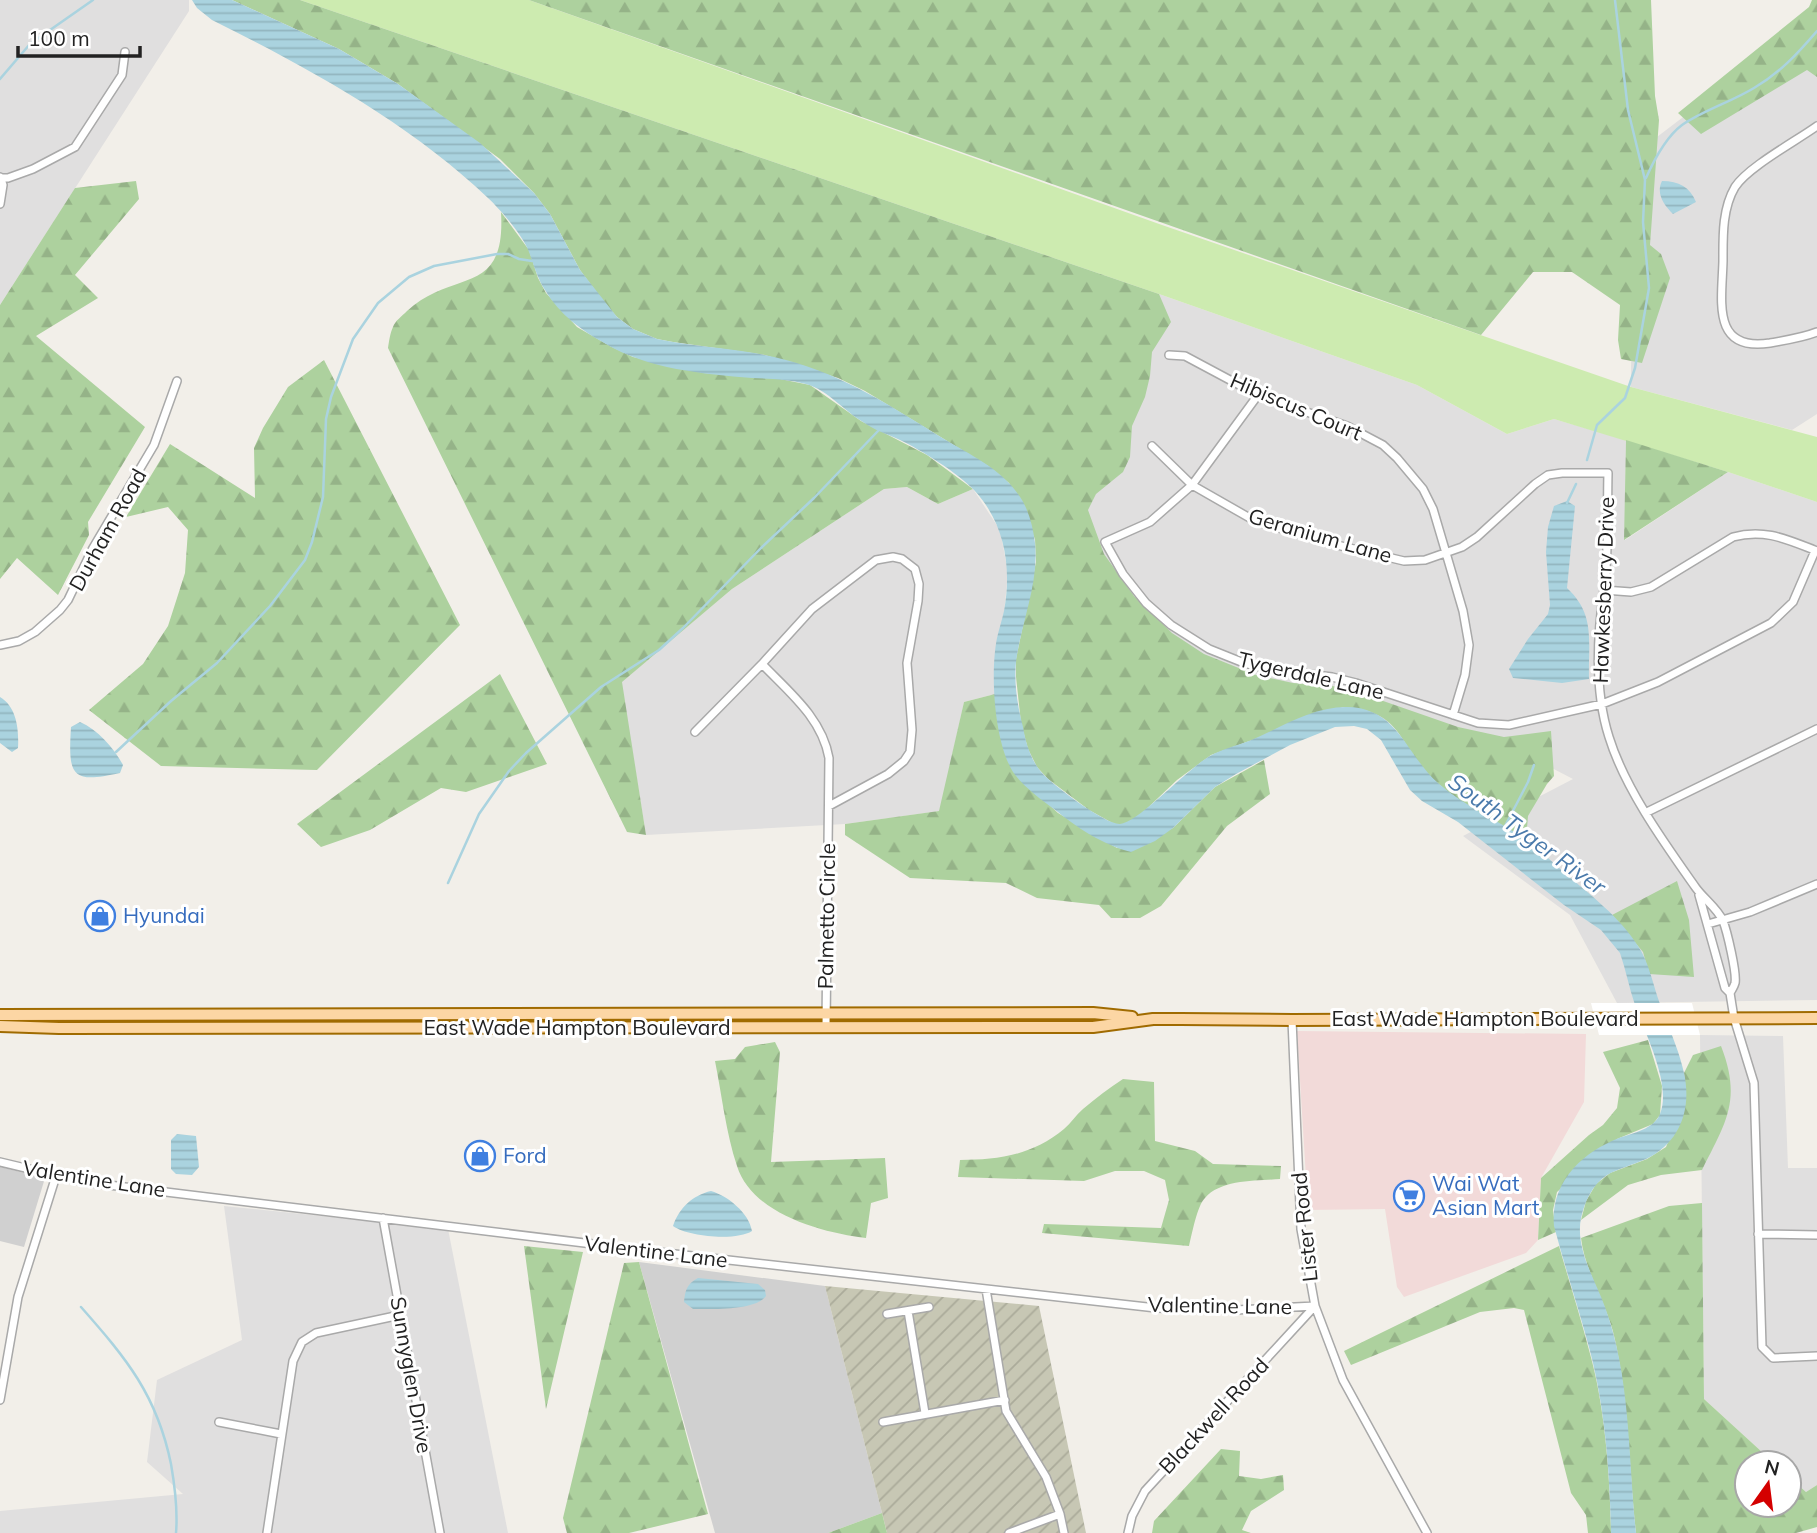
<svg xmlns="http://www.w3.org/2000/svg" width="1817" height="1533" viewBox="0 0 1817 1533" font-family="Mulish,sans-serif">
	<style>
		.residential { fill: #e0dfdf }
		.commercial { fill: #f2dad9 }
		.religious { fill: #d0d0d0 }
		.construction { fill: url(#construction-furrows) }
		.grass { fill: #cdebb0 }
		.forest { fill: url(#forest-firs) }
		.water { fill: url(#water-rules) }
		.pier { fill: #fff }
		.lines { fill: none; stroke-linecap: round; stroke-linejoin: round }
		.stream { stroke: #aad3df; stroke-width: 2.5 }
		.street-casing { stroke: #a9a9a9; stroke-width: 10 }
		.primary-casing { stroke: #a06b00; stroke-width: 14 }
		.street { stroke: #fff; stroke-width: 7 }
		.primary { stroke: #fcd6a4; stroke-width: 10 }
		.labels { text-anchor: middle; stroke-width: 6; stroke-linejoin: round; paint-order: stroke }
		.street-label { font-size: 21px; fill: #222; stroke: #fff }
		.shop-label { font-size: 21px; fill: #366cbe; stroke: #fff; text-anchor: start }
		.water-label { font-size: 23px; font-style: italic; fill: #4a7aab; stroke: #fff }
	</style>
	<defs>
		<pattern id="construction-furrows" width="10" height="10" patternUnits="userSpaceOnUse" patternTransform="scale(1.75)"><rect width="10" height="10" fill="#c7c7b4"/><path d="M-1 1l2-2M0 10L10 0M9 11l2-2" fill="none" stroke="#abab9a"/></pattern>
		<pattern id="forest-firs" width="22" height="20" patternUnits="userSpaceOnUse" patternTransform="scale(1.75)"><rect width="22" height="20" fill="#add19e"/><path d="M5 1l3.5 6h-7zM16 11l3.5 6h-7z" fill="#95b388"/></pattern>
		<pattern id="water-rules" width="6" height="5" patternUnits="userSpaceOnUse" patternTransform="scale(1.75)"><rect width="6" height="5" fill="#aad3df"/><path d="M0 2.5h6" fill="none" stroke="#92b5bf"/></pattern>
	</defs>
	<rect width="100%" height="100%" fill="#f2efe9"/>
	<path class="residential" d="M0,0h189v11l-189,294z
		M1817,15v399l-25,16 -161,-43 1,-231z
		M1159,294l258,91 90,49 47,-15 72,21 -1,100 103,-68 89,30v498l-200,3 -47,-88 -107,-79 110,-57 -52,-27 -230,-51 -108,-49 -44,-39 -65,-107 57,-200z
		M907,487l31,17 35,-15 27,41 8,42 -4,42 -7,25 -2,55 -31,8 -24,109 -95,13 -199,11 -25,-153 111,-93 152,-100z
		M1700,1035l83,1 5,132h29v317l-11,7 -17,-15v-14h-15l-70,-64z
		M224,1206l224,23 60,304h-508v-22l183,-17 -36,-32 10,-82 85,-40z"/>
	<path class="commercial" d="M1297,1031l289,3 -2,68 -43,76 -3,62 -12,13 -122,44 -7,-10 -12,-78 -77,1z"/>
	<path class="religious" d="M0,1167l45,11 -21,69 -24,-6z
		M639,1262l186,24 57,227 -54,20h-113z"/>
	<path class="construction" d="M825,1286l214,20 47,227h-199z"/>
	<path class="grass" d="M300,0h229l633,225 469,162 186,50v65l-89,-30 -174,-53 -47,15 -90,-49 -258,-91z"/>
	<path class="forest" d="M232,0h68l859,294 12,28 -19,30 -2,24 -5,21 -13,29 -2,31 -7,15 -27,22 -8,16 16,44 30,42 38,37 32,21 52,21 37,8 50,4 115,40 46,10 47,-6 3,45 -7,8 -19,32 -2,24c-31,-18 -64,-35 -91,-59 -38,-34 -29,-70 -92,-74l-132,48 -34,25 -41,39 -12,5 -8,1 -27,-15 -41,-31 -11,-12 -9,-18 -7,-26 -5,-46v-18l20,-97 -1,-23 -26,-56 -21,-17 -67,-41 -56,-34 -27,-13 -73,-23 -92,-13 -16,-3 -24,-10 -16,-12 -18,-21 -19,-26 -30,-56 -16,-21 -34,-34 -102,-75 -59,-35z
		M529,0h1122l4,96 4,24 -9,125 11,9 9,24 -28,85 -21,-4 -3,-19 2,-35 -48,-33h-39l-52,63z
		M1812,0h5v77l-10,-7 -106,64 -23,-21 131,-106z
		M136,181l3,18 -64,76 23,23 -62,38 109,91 -57,95 1,13 -31,60 -41,-37 -17,21v-274l75,-117z
		M501,212l28,38 9,28 8,15 31,34 33,19 23,11 71,16 71,5 35,7 51,36 66,34 46,34 -35,15 -31,-17 -23,2 -152,100 -110,93 24,153 -19,-3 -239,-484c1,-6 2,-15 5,-21 2,-6 9,-11 14,-16 47,-43 99,-13 94,-99z
		M324,360l136,265 -143,145 -156,-4 -72,-56 54,-46 25,-38 17,-53 3,-43 -20,-23 -42,10 44,-73 85,54 -1,-50 9,-20 25,-41z
		M1626,440l102,32 -104,68z
		M500,674l47,90 -81,28 -25,-4 -71,42 -49,17 -24,-23z
		M995,694l3,30 6,26 10,22 44,41 59,35 56,-20 42,-41 49,-27 6,34 -43,32 -66,80 -21,12h-29l-12,-13 -62,-7 -31,-15 -96,-5 -65,-43v-11l94,-13 25,-109z
		M1677,881l12,39 5,57 -45,-3 -6,-22 -31,-37z
		M1648,1040l14,46 -2,29 -7,9 -36,15 -60,53 -4,18 3,22 -18,8 3,-62 48,-43 14,-10 14,-17 3,-20 -17,-36z
		M775,1042l5,10 -9,110 114,-4 3,40 -17,5 -5,35c-44,-5 -114,-24 -129,-72 -11,-33 -15,-70 -22,-105l20,-2 10,-12z
		M1721,1046c21,54 5,76 -19,124l-41,5 -33,10 -47,35 5,-19 10,-17 14,-11 37,-14 19,-12 20,-49 -2,-25 9,-18z
		M1123,1079l31,3 1,59 40,10 18,13 68,2 -1,13c-22,2 -59,0 -75,19 -8,8 -13,36 -16,48l-147,-13 2,-9 117,4 8,-28 -4,-20 -21,-9h-29l-31,10 -126,-4 2,-17c38,0 73,-5 104,-31 7,-6 12,-14 19,-20 13,-11 26,-21 40,-30z
		M1702,1203l2,196 70,64h-27v42h42v-28l17,15 11,-7v42l-21,6h-160c-7,-64 -7,-130 -21,-193 -7,-35 -30,-67 -34,-102l88,-32z
		M524,1246l59,6 -37,157z
		M1559,1246c10,35 21,69 30,104 16,56 21,125 22,183h-23l-2,-18 -15,-22 -47,-183 -10,-2 -34,4 -129,53 -7,-14z
		M639,1262l69,252 -79,19h-62l-4,-15 61,-255z
		M1221,1449l19,2 -1,25 22,3 22,-4 1,15 -33,21 -9,19 9,3h-99l2,-12z
		M882,1513l5,20h-59z"/>
	<path class="water" d="M192,0h40l107,49 59,35 82,59 54,50 16,21 30,56 37,47 16,12 24,10 16,3c38,6 77,8 113,18 58,15 108,48 158,79 25,15 57,30 74,55 10,13 15,32 17,49 4,38 -12,75 -18,112 -4,24 0,49 6,72 3,17 8,34 20,47 11,12 63,51 77,50 18,-1 68,-56 90,-68 12,-7 26,-10 39,-15 31,-13 63,-34 97,-34 52,0 60,48 92,76 26,23 58,36 87,56 14,10 27,23 40,34 25,22 55,44 73,73 11,16 15,39 22,58 8,22 19,46 24,69 8,36 -4,70 -38,86 -13,6 -27,9 -39,16 -15,10 -22,26 -26,43 -6,31 14,61 24,89 26,71 23,151 31,226h-25c-1,-59 -6,-125 -21,-182 -11,-42 -25,-83 -36,-125 -4,-43 27,-73 65,-88 14,-5 35,-9 41,-24 12,-30 -15,-80 -25,-109 -6,-17 -9,-35 -15,-52l-19,-23 -37,-25 -106,-83 -36,-21 -12,-11 -29,-50 -14,-11 -13,-3 -19,1 -45,18 -54,29 -21,13 -42,41 -18,13 -24,11c-28,-7 -55,-25 -77,-43 -14,-10 -31,-23 -41,-37 -19,-31 -23,-99 -16,-134 2,-9 5,-18 7,-27 8,-43 1,-88 -30,-121 -16,-17 -53,-40 -74,-50 -13,-6 -26,-10 -37,-18 -19,-11 -35,-32 -57,-38 -18,-5 -36,-5 -54,-6 -49,-4 -104,-9 -146,-34 -25,-14 -46,-29 -61,-54 -8,-12 -11,-25 -16,-38 -6,-16 -28,-42 -41,-54 -77,-74 -181,-131 -276,-178l-15,-12z
		M1662,181c17,0 28,6 34,21l-23,12c-10,-10 -17,-21 -11,-33z
		M1567,501l8,5 -8,82c29,27 21,53 22,91l-27,4 -49,-5 -4,-9 19,-30 20,-25 2,-9 -4,-53 2,-25 6,-21z
		M0,697c17,10 19,33 18,51l-6,4 -12,-9z
		M80,722c18,8 34,26 43,43l-3,8c-49,11 -52,3 -49,-46z
		M177,1134l19,2 3,31 -7,8 -16,-1 -5,-5v-29z
		M711,1191c17,5 38,22 41,40 -15,10 -64,6 -79,-5 6,-18 20,-31 38,-35z
		M698,1278l60,6 7,6 1,6c-11,15 -55,13 -73,13l-9,-7c1,-12 3,-18 14,-24z"/>
	<path class="pier" d="M1591,1003h101l8,32h-101z"/>
	<g class="lines">
		<path class="stream" d="M0,79l30,-35 63,-44
			M1646,178c8,-18 20,-41 36,-53 22,-15 49,-23 72,-37 26,-15 44,-35 63,-57
			M1587,460l10,-35 28,-27 10,-30 14,-80 -6,-66 2,-42 -17,-70 -13,-110
			M1567,503l9,-19
			M116,752l55,-51 46,-38 53,-57 35,-46 7,-18 11,-45 3,-78 5,-22 22,-58 25,-36 31,-26 25,-11 63,-12h11l11,5 13,2
			M1504,828l24,-46 6,-17
			M448,883l31,-69 30,-43 17,-18 75,-66 58,-37 24,-22 78,-80 53,-50 64,-67
			M81,1307c45,51 76,88 90,157 4,23 7,45 5,69"/>
		<g class="street-casing">
			<path id="street" d="M1817,126c-21,15 -69,41 -82,61 -13,22 -12,50 -12,74 -1,40 -12,91 47,82 16,-3 32,-5 47,-11
				M0,177l3,8 -3,19
				M0,178h8l25,-9 42,-22 47,-72 3,-23
				M1169,355l16,1 73,39 89,31 36,19 14,13 26,31 10,20 13,44 17,58 6,34 -4,30 -12,40
				M1258,395l-66,90 -42,37 -45,20 18,32 23,29 25,22 38,24 35,14 24,6 64,8 24,6 122,40 31,2 93,-21 56,-22 113,-59 22,-21 22,-51
				M1152,446l40,39 63,36 82,24 67,16 21,-1 37,-13 15,-10 58,-53 13,-9 14,-2h46c-1,38 1,79 -4,117 -7,47 -10,100 5,147 16,52 56,107 87,151 8,11 22,21 27,33 4,10 14,52 12,62 -1,4 -3,6 -5,10
				M1604,590l27,2 20,-5 82,-50c32,-9 55,3 84,14
				M0,645l19,-4 16,-9 25,-22 8,-10 25,-52 61,-103 23,-64
				M695,732l67,-68
				M1647,812l170,-83
				M1699,895l26,93 5,5 4,25 20,65 8,264 11,11 44,-2
				M1708,924l42,-12 67,-28
				M1292,1020l9,209 14,77 28,74 84,153
				M826,1026l3,-268c-7,-40 -40,-66 -67,-94l50,-55 64,-49 17,-3 9,2 13,10 4,15 -1,17 -11,62 5,67 -2,22 -6,9 -16,13 -59,32
				M0,1162l84,20 591,72 481,54 79,2 80,-4
				M383,1218l57,315
				M1758,1234l59,1
				M986,1289l20,122 40,66 14,37 4,19
				M908,1311l17,102
				M887,1314l42,-7
				M0,1400l18,-103 38,-121
				M219,1422l62,12
				M883,1422l122,-22
				M267,1533l26,-172 9,-19 14,-9 84,-18
				M1009,1533l51,-19
				M1128,1533l4,-17 13,-25 169,-184"/>
		</g>
		<g class="primary-casing">
			<path id="primary" d="M0,1015l1093,-2 39,4
				M0,1026l59,2 1034,-1 60,-8h28l111,1 525,-2"/>
		</g>
		<use href="#street" class="street"/>
		<use href="#primary" class="primary"/>
	</g>
	<defs>
		<g id="shop-ring" transform="scale(1.575)"><circle r="9.5" fill="#fff" stroke="#3f7fe0" stroke-width="1.5"/><path d="M-5-2.5h2.3a2.7 3.5 0 0 1 5.4 0H5L5.5 6h-11ZM-1.5-2.5h3a1.5 2.3 0 0 0-3 0Z" fill="#3f7fe0"/></g>
		<g id="supermarket-ring" transform="scale(1.575)"><circle r="9.5" fill="#fff" stroke="#3f7fe0" stroke-width="1.5"/><path d="M-6-5.5h2.5l.6 2H6L4.5 2H-2.5L-4.4-4H-6ZM-1.5 3.2a1.3 1.3 0 1 0 .1 0ZM3 3.2a1.3 1.3 0 1 0 .1 0Z" fill="#3f7fe0"/></g>
	</defs>
	<g fill-rule="evenodd">
		<use href="#shop-ring" x="100" y="916"/>
		<use href="#shop-ring" x="480" y="1156"/>
		<use href="#supermarket-ring" x="1409" y="1196"/>
	</g>
	<g class="labels">
		<g class="street-label">
			<text transform="translate(1296 407) rotate(23)" y="7">Hibiscus Court</text>
			<text transform="translate(108 530) rotate(-61)" y="7">Durham Road</text>
			<text transform="translate(1320 536) rotate(16)" y="7">Geranium Lane</text>
			<text transform="translate(1604 590) rotate(-88)" y="7">Hawkesberry Drive</text>
			<text transform="translate(1311 676) rotate(13)" y="7">Tygerdale Lane</text>
			<text transform="translate(827 916) rotate(-89)" y="7">Palmetto Circle</text>
			<text x="1485" y="1026">East Wade Hampton Boulevard</text>
			<text x="577" y="1035">East Wade Hampton Boulevard</text>
			<text transform="translate(94 1179) rotate(9)" y="7">Valentine Lane</text>
			<text transform="translate(1305 1227) rotate(-96)" y="7">Lister Road</text>
			<text transform="translate(656 1252) rotate(7)" y="7">Valentine Lane</text>
			<text transform="translate(1220 1306) rotate(1)" y="7">Valentine Lane</text>
			<text transform="translate(411 1375) rotate(80)" y="7">Sunnyglen Drive</text>
			<text transform="translate(1214 1416) rotate(-47)" y="7">Blackwell Road</text>
		</g>
		<g class="shop-label">
			<text x="123" y="923">Hyundai</text>
			<text x="503" y="1163">Ford</text>
			<text x="1432" y="1191">Wai Wat<tspan x="1432" dy="24">Asian Mart</tspan></text>
		</g>
		<g class="water-label">
			<text transform="translate(1527 834) rotate(36)" y="8">South Tyger River</text>
		</g>
	</g>
	<g transform="translate(1768 1484) rotate(14)"><circle r="33" fill="#ffffff" stroke="#a7a7a7" stroke-width="2"/>
	<path d="M0-5L12 26L0 18L-12 26Z" fill="#d40000"/>
	<text y="-10" font-size="19" font-weight="bold" text-anchor="middle" fill="#222222">N</text>
	</g>
	<path d="M18 46v10h122v-10" fill="none" stroke="#222222" stroke-width="3.5"/>
	<text x="28" y="46" font-size="21" fill="#222222" stroke="#ffffff" stroke-width="5" paint-order="stroke">100 m</text>
</svg>
